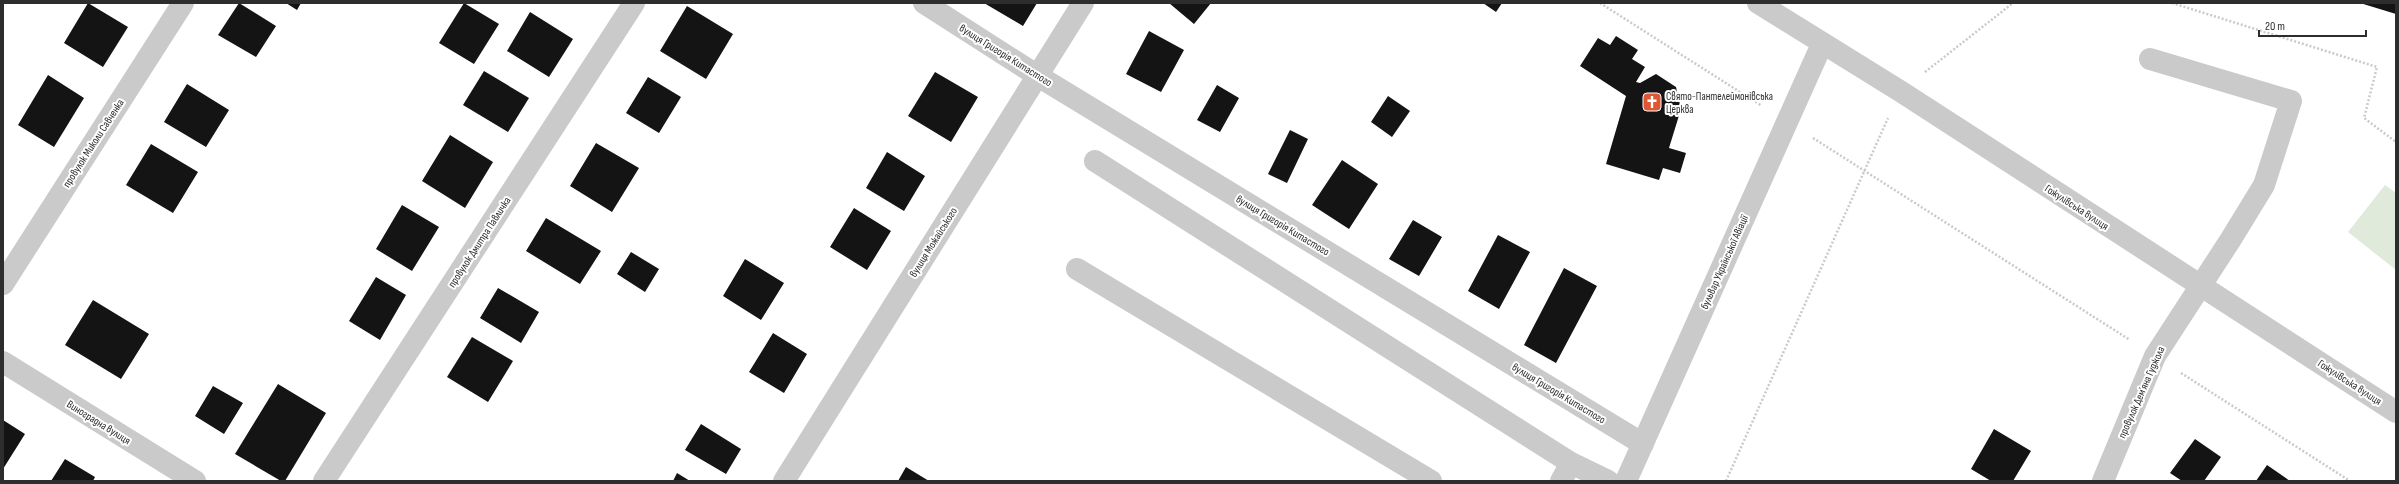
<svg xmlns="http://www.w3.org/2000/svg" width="2399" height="484" viewBox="0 0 2399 484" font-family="'Sofia Sans Condensed',sans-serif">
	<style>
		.green { fill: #dfeadb }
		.building { fill: #141414 }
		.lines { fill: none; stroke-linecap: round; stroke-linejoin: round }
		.path { stroke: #cacaca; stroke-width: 2.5; stroke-dasharray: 2 2; stroke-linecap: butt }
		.minor { stroke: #cacaca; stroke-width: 22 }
		.labels { text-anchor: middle; stroke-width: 4; stroke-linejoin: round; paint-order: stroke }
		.street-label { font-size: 11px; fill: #2d2d2d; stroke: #fff }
		.poi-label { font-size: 11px; fill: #2d2d2d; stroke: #fff; text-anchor: start }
	</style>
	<rect width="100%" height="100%" fill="#fff"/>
	<path class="green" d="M2385,185l11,8v77l-48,-38z"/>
	<path class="building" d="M88,3l40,24 -25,40 -39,-24z
		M239,3l37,23 -20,31 -38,-22z
		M286,3h15l-4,7z
		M464,3l35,21 -25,40 -35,-21z
		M984,3h53l-14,23z
		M1169,3h42l-17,21z
		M1483,3h19l-6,9z
		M2360,3h36v11z
		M687,6l46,28 -27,45 -46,-28z
		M530,12l43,27 -24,38 -42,-26z
		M1149,31l35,19 -23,42 -35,-18z
		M1616,36l22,14 -6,9 13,8 -9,15 4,1 16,-9 20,13 5,22 -12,39 17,5 -6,20 -17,-5 -4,12 -53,-16 20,-68 -46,-30 18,-28 12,7z
		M484,71l45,27 -21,34 -45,-27z
		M935,72l43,25 -27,45 -43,-26z
		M48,75l36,23 -30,49 -36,-22z
		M648,77l33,20 -22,36 -33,-20z
		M187,84l42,26 -23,37 -42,-25z
		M1217,85l22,13 -19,34 -23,-12z
		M1388,96l22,15 -18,26 -21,-15z
		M1290,130l18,9 -21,44 -19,-9z
		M450,135l43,27 -28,46 -43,-27z
		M596,143l43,25 -27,44 -42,-26z
		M151,144l47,28 -25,41 -47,-28z
		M887,152l38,24 -21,35 -38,-23z
		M1342,160l36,24 -29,45 -37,-24z
		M402,205l37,22 -27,44 -36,-22z
		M854,208l37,23 -24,39 -37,-23z
		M546,218l55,33 -21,33 -54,-33z
		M1413,220l29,17 -23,39 -30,-17z
		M1498,235l32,17 -31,57 -31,-18z
		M631,252l28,17 -14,23 -28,-18z
		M745,259l39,24 -23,37 -38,-24z
		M1564,268l33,18 -41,77 -32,-18z
		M376,277l30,18 -26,45 -31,-19z
		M498,288l41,24 -18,31 -41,-25z
		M93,300l56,34 -28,45 -56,-34z
		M773,333l34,21 -23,39 -35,-21z
		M472,337l41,24 -25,41 -41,-25z
		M278,384l48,29 -41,68h-4l-46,-27z
		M213,386l30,17 -19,31 -29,-18z
		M3,420l22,14 -22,35z
		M701,424l40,25 -15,25 -41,-24z
		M1994,429l37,22 -18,30h-22l-20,-12z
		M2195,439l26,18 -17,24h-22l-12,-8z
		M65,459l30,18 -2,4h-42z
		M2267,465l23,16h-34z
		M906,467l23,14h-31z
		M677,473l13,8h-17z"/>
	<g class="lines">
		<path class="path" d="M1600,3l162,103
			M2172,3l205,64 -13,51 32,24
			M1925,72l88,-69
			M1813,138l317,202
			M2181,373l169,108
			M1726,481l162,-363"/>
		<path class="minor" d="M924,3l114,73 605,368
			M1758,3l142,88 496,321
			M1095,161l476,302 37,18
			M1077,269l354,212
			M3,284l180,-281
			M3,362l192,119
			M324,481l310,-478
			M784,481l299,-478
			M1561,481l10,-18
			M1626,481l196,-437
			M2103,481l52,-125 76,-117 33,-54 27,-84 -141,-42"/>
	</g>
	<defs>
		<g id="church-square" transform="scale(1)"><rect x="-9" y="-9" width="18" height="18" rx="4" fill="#de5735" stroke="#fff"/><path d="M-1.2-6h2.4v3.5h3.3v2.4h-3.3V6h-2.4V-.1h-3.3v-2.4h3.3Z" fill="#fff"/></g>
	</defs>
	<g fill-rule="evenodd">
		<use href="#church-square" x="1652" y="102"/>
	</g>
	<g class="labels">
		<g class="street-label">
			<text transform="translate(1006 55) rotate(32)" y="4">вулиця Григорія Китастого</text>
			<text transform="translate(93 143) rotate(-57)" y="4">провулок Миколи Савченка</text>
			<text transform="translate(2077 207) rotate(33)" y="4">Гожулівська вулиця</text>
			<text transform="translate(1283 225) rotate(31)" y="4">вулиця Григорія Китастого</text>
			<text transform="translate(479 242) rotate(-57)" y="4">провулок Дмитра Павличка</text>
			<text transform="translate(933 242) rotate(-58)" y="4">вулиця Можайського</text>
			<text transform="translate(1724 262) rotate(-66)" y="4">бульвар Української Авіації</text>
			<text transform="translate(2350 382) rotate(33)" y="4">Гожулівська вулиця</text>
			<text transform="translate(2141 392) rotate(-66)" y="4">провулок Демʼяна Гуджола</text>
			<text transform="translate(1559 393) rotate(31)" y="4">вулиця Григорія Китастого</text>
			<text transform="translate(99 422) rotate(32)" y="4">Виноградна вулиця</text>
		</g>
		<g class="poi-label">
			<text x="1666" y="100">Свято-Пантелеймонівська<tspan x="1666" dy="13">Церква</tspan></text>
		</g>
	</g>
	<rect width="2399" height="484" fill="none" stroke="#2d2d2d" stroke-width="8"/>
	<path d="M2259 30v6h107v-6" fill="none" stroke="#2d2d2d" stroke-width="2"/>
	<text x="2265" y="30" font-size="12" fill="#2d2d2d" stroke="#ffffff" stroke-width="3" paint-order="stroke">20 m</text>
</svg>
